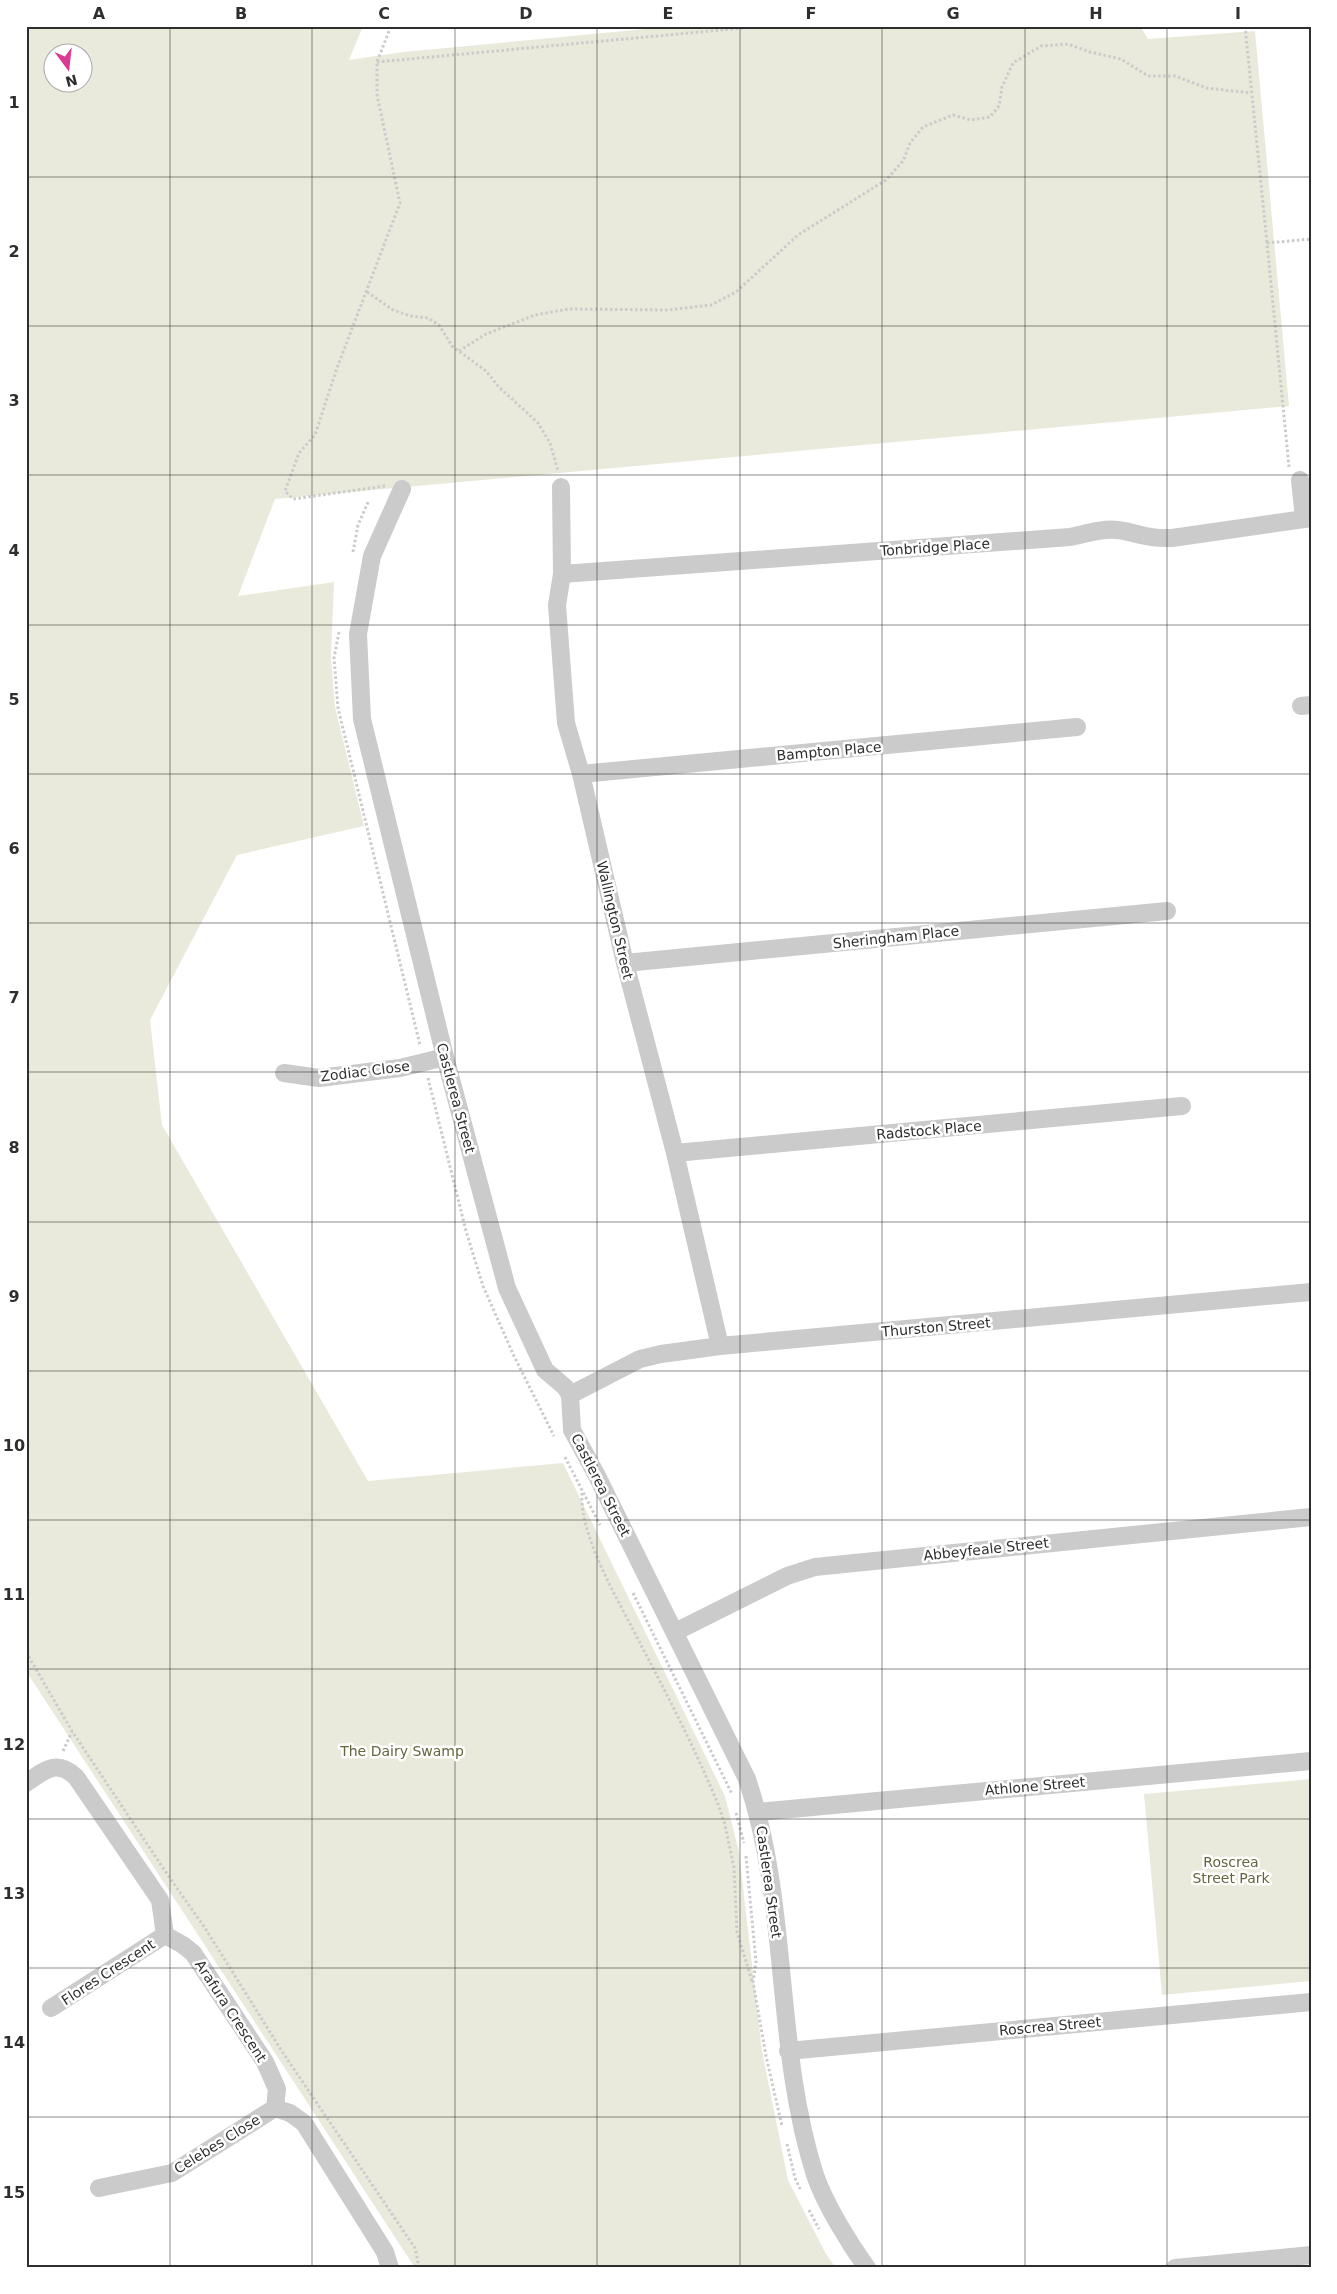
<svg xmlns="http://www.w3.org/2000/svg" width="1337" height="2294" viewBox="0 0 1337 2294" font-family="'DejaVu Sans',sans-serif">
	<style>
		.green { fill: #eaeadc; fill-rule: evenodd }
		.lines { fill: none; stroke-linecap: round; stroke-linejoin: round }
		.path { stroke: #cbcbcb; stroke-width: 3; stroke-dasharray: 2.5 2.5; stroke-linecap: butt }
		.minor { stroke: #cbcbcb; stroke-width: 18 }
		.grid { fill: none; stroke: #2e2e2e; stroke-width: 1; stroke-opacity: 0.55 }
		.labels { text-anchor: middle; stroke-width: 5; stroke-linejoin: round; paint-order: stroke }
		.street-label { font-size: 14px; fill: #2e2e2e; stroke: #fff }
		.park-label { font-size: 14px; fill: #65663e; stroke: #fff }
		.neatline { fill: none; stroke: #2e2e2e; stroke-width: 2 }
		.grid-label { font-size: 16px; text-anchor: middle; font-weight: bold; fill: #2e2e2e }
	</style>
	<rect width="100%" height="100%" fill="#fff"/>
	<path class="green" d="M26,26h337l-14,34 54,-8 275,-26h462l8,13 107,-8 34,375 -1014,93 -37,97 96,-14 -3,76 4,49 29,119 -127,29 -87,165 12,105 206,356 195,-18 162,333 14,56 23,199 26,129 38,74 10,14h-421l-389,-597zM52,52h30v30h-30z
		M1311,1779v202l-149,14 -18,-201z"/>
	<g class="lines">
		<path class="path" d="M1245,26l22,217
			M377,62l388,-36
			M367,292l26,18 17,6 18,2 11,7 13,21 34,25 12,15 40,37 12,20 8,28
			M459,351l27,-17 49,-19 33,-6 100,1 43,-5 25,-13 62,-57 88,-55 17,-19 7,-18 13,-16 30,-12 18,5 19,-3 9,-11 3,-19 11,-24 28,-17 27,-2 22,8 31,7 27,17h27l32,12 44,5
			M1289,467l-22,-224 44,-4
			M385,486l-92,13 -8,-8 14,-38 16,-18 22,-67 63,-165 -23,-108v-33l14,-36
			M353,552l5,-27 11,-25
			M339,632l-5,26 4,50 82,337
			M428,1078l38,153 17,55 31,70 40,80
			M565,1457l35,68
			M582,1493c-3,45 40,113 60,154 27,51 54,104 76,157l7,21 9,43 3,64 15,49
			M633,1593l99,201
			M26,1652l46,79 93,140 40,57 78,125 132,195 3,14 -4,6
			M63,1751l9,-19
			M736,1813l8,30
			M746,1856l10,106 -3,20 13,74 16,70
			M787,2144l8,34 5,11
			M809,2210l10,19"/>
		<path class="minor" d="M1300,480l4,38
			M561,487l1,87 -5,31 9,118 15,51 44,189 50,190 45,193
			M402,489l-30,67 -14,78 4,85 83,338 62,231 38,82 20,17 5,8 2,35 24,44 151,305c43,128 27,267 68,396 10,29 34,68 52,93
			M562,574l508,-37c15,-3 32,-9 48,-7 21,3 29,9 54,8l139,-20
			M1301,706l10,-1
			M581,774l496,-47
			M625,963l542,-52
			M284,1073l35,5 81,-10 45,-11
			M675,1153l507,-47
			M570,1395l70,-36 21,-5 59,-8 591,-54
			M675,1632l112,-56 28,-9 496,-50
			M26,1783c19,-13 31,-24 50,-6l84,123 5,35 18,10 10,8 72,109 12,27 -2,19 15,5 14,10 81,129 5,16
			M758,1812l553,-51
			M51,2008l114,-73
			M788,2051l523,-49
			M99,2188l73,-15 103,-65
			M1175,2268l136,-13"/>
	</g>
	<path class="grid" d="M170,26v2242M312,26v2242M455,26v2242M597,26v2242M740,26v2242M882,26v2242M1025,26v2242M1167,26v2242M26,177h1285M26,326h1285M26,475h1285M26,625h1285M26,774h1285M26,923h1285M26,1072h1285M26,1222h1285M26,1371h1285M26,1520h1285M26,1669h1285M26,1819h1285M26,1968h1285M26,2117h1285"/>
	<g class="labels">
		<g class="street-label">
			<text transform="translate(935 547) rotate(-4)" y="5">Tonbridge Place</text>
			<text transform="translate(829 751) rotate(-5)" y="5">Bampton Place</text>
			<text transform="translate(615 920) rotate(77)" y="5">Wallington Street</text>
			<text transform="translate(896 937) rotate(-6)" y="5">Sheringham Place</text>
			<text transform="translate(365 1071) rotate(-7)" y="5">Zodiac Close</text>
			<text transform="translate(456 1098) rotate(75)" y="5">Castlerea Street</text>
			<text transform="translate(929 1130) rotate(-5)" y="5">Radstock Place</text>
			<text transform="translate(936 1327) rotate(-5)" y="5">Thurston Street</text>
			<text transform="translate(601 1485) rotate(63)" y="5">Castlerea Street</text>
			<text transform="translate(986 1549) rotate(-6)" y="5">Abbeyfeale Street</text>
			<text transform="translate(1035 1786) rotate(-5)" y="5">Athlone Street</text>
			<text transform="translate(769 1882) rotate(82)" y="5">Castlerea Street</text>
			<text transform="translate(108 1972) rotate(-33)" y="5">Flores Crescent</text>
			<text transform="translate(231 2011) rotate(57)" y="5">Arafura Crescent</text>
			<text transform="translate(1050 2026) rotate(-5)" y="5">Roscrea Street</text>
			<text transform="translate(217 2144) rotate(-32)" y="5">Celebes Close</text>
		</g>
		<g class="park-label">
			<text x="402" y="1756">The Dairy Swamp</text>
			<text x="1231" y="1867">Roscrea<tspan x="1231" dy="16">Street Park</tspan></text>
		</g>
	</g>
	<rect width="1337" height="2294" fill="none" stroke="#ffffff" stroke-width="55"/>
	<g transform="translate(68 68) rotate(165)"><circle r="24" fill="#ffffff" stroke="#ababab"/>
	<path d="M0-4L9 19L0 12L-9 19Z" fill="#da3a94"/>
	<text y="-8" font-size="14" font-weight="bold" text-anchor="middle" fill="#2e2e2e">N</text>
	</g>
	<rect x="28" y="28" width="1282" height="2238" class="neatline"/>
	<g class="grid-label">
		<text x="99" y="19">A</text>
		<text x="241" y="19">B</text>
		<text x="384" y="19">C</text>
		<text x="526" y="19">D</text>
		<text x="668" y="19">E</text>
		<text x="811" y="19">F</text>
		<text x="953" y="19">G</text>
		<text x="1096" y="19">H</text>
		<text x="1238" y="19">I</text>
		<text x="14" y="108">1</text>
		<text x="14" y="257">2</text>
		<text x="14" y="406">3</text>
		<text x="14" y="556">4</text>
		<text x="14" y="705">5</text>
		<text x="14" y="854">6</text>
		<text x="14" y="1003">7</text>
		<text x="14" y="1153">8</text>
		<text x="14" y="1302">9</text>
		<text x="14" y="1451">10</text>
		<text x="14" y="1600">11</text>
		<text x="14" y="1750">12</text>
		<text x="14" y="1899">13</text>
		<text x="14" y="2048">14</text>
		<text x="14" y="2198">15</text>
	</g>
</svg>
